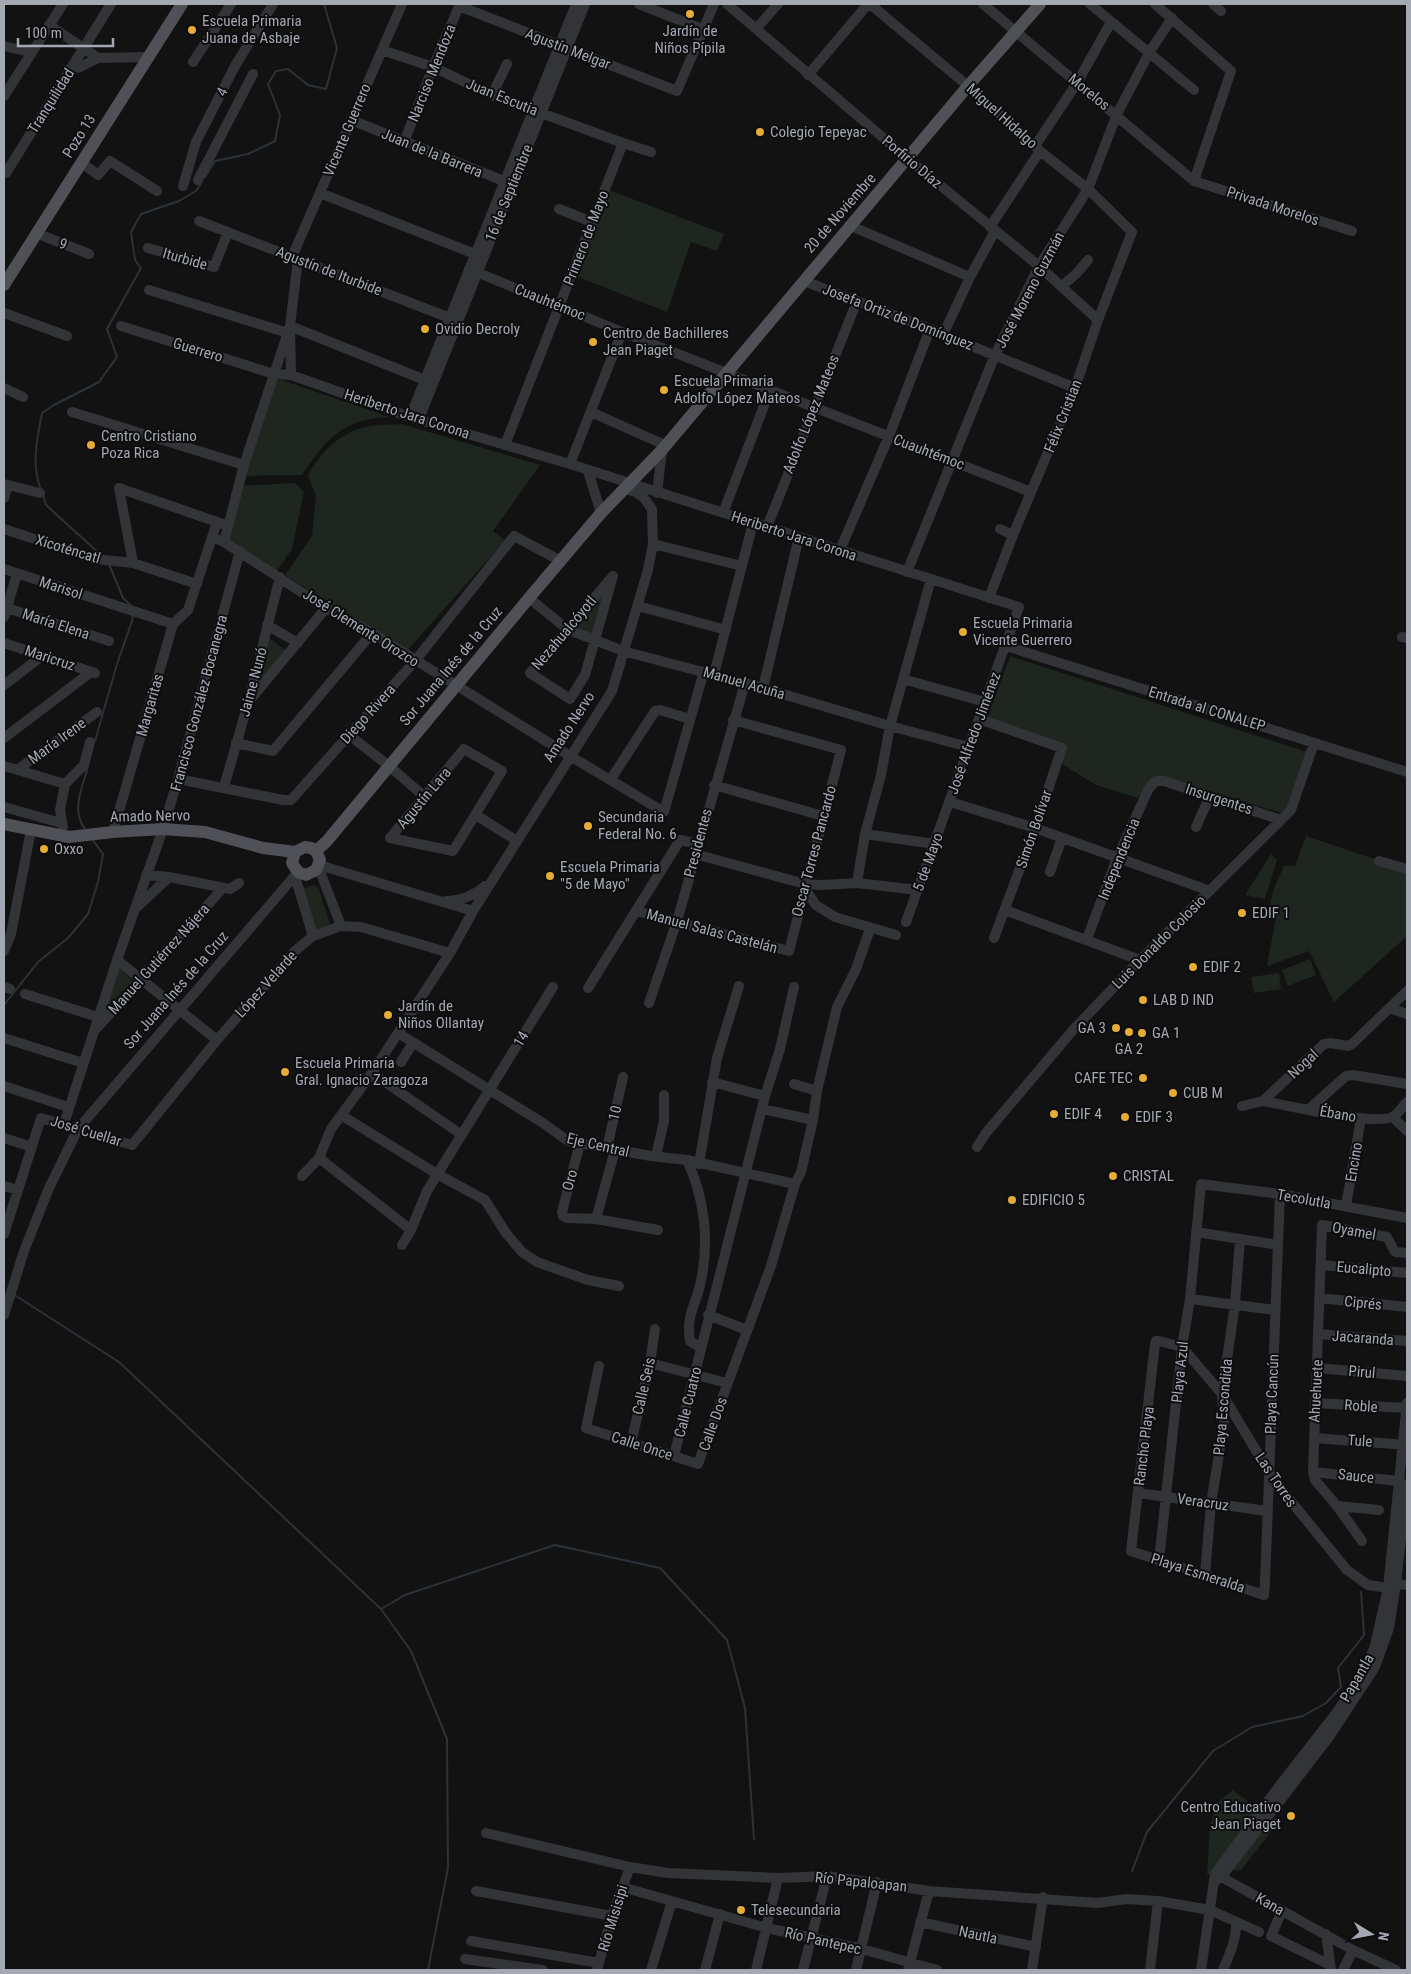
<svg xmlns="http://www.w3.org/2000/svg" width="1411" height="1974" viewBox="0 0 1411 1974" font-family="'Roboto Condensed',sans-serif">
	<style>
		.green { fill: #1e261f }
		.lines { fill: none; stroke-linecap: round; stroke-linejoin: round }
		.stream { stroke: #2b3238; stroke-width: 2 }
		.minor { stroke: #333438; stroke-width: 10 }
		.major { stroke: #4f5157; stroke-width: 12 }
		.poi-dot { fill: #e6ac37; stroke: #0d0d0e; stroke-width: 2 }
		.labels { text-anchor: middle; stroke-width: 4; stroke-linejoin: round; paint-order: stroke }
		.poi-label { font-size: 15px; fill: #a4a8b3; stroke: #0d0d0e; text-anchor: start }
		.street-label { font-size: 15px; fill: #a4a8b3; stroke: #0d0d0e }
	</style>
	<rect width="100%" height="100%" fill="#121213"/>
	<path class="green" d="M609,190l115,44 -7,17 -26,-9 -24,70 -91,-36z
		M276,380h6l107,37c-46,2 -63,22 -87,58l-55,1 -1,-8z
		M402,424l138,41 -47,66 12,9 -98,111 -122,-76 27,-39 4,-40 -8,-21c13,-23 31,-42 58,-48 11,-3 24,-2 36,-3z
		M295,483l9,9 -12,57 -16,23 -56,-37 21,-49z
		M604,593l-11,43 -19,-7z
		M269,638l19,14 -35,39z
		M1010,656l303,98 -28,60 -130,-38 -17,22 -42,-13 -34,-21 4,-18 -79,-27z
		M1306,836l101,34v66l-73,66 -25,-51 -42,15 10,-55 -8,-2 5,-21 10,-22h11z
		M1271,854l6,6 -12,39 -20,-4z
		M314,885l5,4 11,35 -4,3 -10,4 -14,-42z
		M1310,959l6,16 -28,11 -6,-16z
		M119,968l14,13 -29,29z
		M1279,973l2,16 -27,4 -3,-16z
		M1233,1790l27,21 -2,4 16,13 -33,42 -5,1 -15,-7 -9,12 -5,-2 3,-48 8,-24z"/>
	<g class="lines">
		<path class="stream" d="M205,177l10,-16 33,-7 27,-13 5,-26 -12,-31 8,-13 12,-2 20,16 18,4 11,-41 -13,-44
			M41,490c-10,-26 -4,-51 1,-77l12,-8 45,-23 18,-25 -10,-28 34,-61 -6,-8 -4,-28 10,-18 38,-13 17,-10 5,-8
			M43,494l3,11 55,50
			M109,564l14,34 10,9
			M95,741l22,-77 15,-43 1,-7
			M85,829c-14,-18 -3,-42 3,-62
			M4,1005l34,-43 30,-24 20,-24 10,-32 5,-28 -11,-15
			M13,1294l106,68 262,247 30,42 36,88 1,129 -20,102
			M381,1609l24,-14 150,-50 105,23 67,72 18,68 9,131
			M1132,1871l15,-39 66,-81 39,-24 51,-11 23,-13 15,-16 -3,-19 26,-33 -3,-43"/>
		<path class="minor" d="M639,4l63,25
			M727,4l181,155 131,107 59,54
			M870,4l98,82 72,65 48,38 44,43 -34,88 -23,68 -62,147 -24,63
			M983,4l211,177 158,50
			M1090,4l104,86
			M1155,4l76,67 -37,110
			M1213,4l8,7
			M459,6l218,85 37,-87
			M49,25l49,33 50,-1
			M756,29l22,-25
			M4,46l26,6
			M382,50l51,17 59,28 131,48 28,9
			M193,62l38,-58
			M70,69l10,-2 18,-9
			M808,75l60,-71
			M492,95l15,-31
			M4,96l59,-92
			M351,120l158,63
			M404,142l29,-75 27,-63
			M1035,146l42,-63 34,-61
			M81,162l17,13 12,-14 47,30
			M6,173l105,-169
			M198,180l55,-106
			M183,186l13,-44 39,-76 38,-62
			M320,193l160,63
			M559,209l33,13
			M199,221l256,99
			M851,226l119,51
			M990,227l50,-76
			M36,233l53,21
			M148,248l66,19 14,-35
			M292,257l110,-253
			M469,269l153,63 409,160
			M804,281l126,48 145,59
			M1062,286l15,-13 11,-13
			M149,290l139,43
			M4,313l63,23
			M121,326l153,48 17,1 119,42 160,47 449,143 -113,315
			M943,335l27,-58 25,-46
			M291,375l-1,-49 140,56
			M4,388l19,9
			M72,412l172,53
			M591,412l74,33
			M410,417l166,-413
			M419,419l166,-415
			M505,445l118,-302
			M570,464l52,-132
			M588,471l13,42
			M4,484l36,9
			M657,493l5,-43
			M4,498l4,-13
			M723,513l47,-123
			M767,527l90,-226
			M4,529l91,30 38,4 64,21
			M1000,529l13,6
			M212,537l12,5 102,66 46,25 198,123 94,56 40,-141
			M224,542l20,-77 46,-139 8,-67
			M653,544l89,22
			M840,550l49,-114 41,-107
			M133,563l-14,-75 104,36
			M4,569l169,55
			M907,572l88,-217 44,-89 49,-77 29,-75 32,-61 23,-35
			M613,576l-28,99 -15,24 -40,-26z
			M529,598l38,31 56,22 140,37 127,38 79,21
			M638,606l88,24
			M4,607l105,34
			M4,617l13,-43
			M267,625l31,18
			M1402,637l5,1
			M4,643l91,30
			M1006,646l401,126
			M714,674l39,-151
			M903,679l82,23
			M4,685l38,-29
			M763,688l36,-151
			M250,700l76,-92
			M979,719l83,29 -27,80 -41,110
			M349,735l40,31 36,31
			M4,738l87,-66
			M236,743l37,8 99,-118
			M464,749l38,22 -49,80 -63,-13z
			M4,766l61,18
			M17,770l80,-58
			M178,779l105,21h8l124,-139 99,-125 47,25
			M611,779l44,-68 5,-1 30,9
			M65,784l19,-19 6,-23
			M714,785l109,31
			M224,787l24,-84 32,-126
			M950,802l85,26 175,63
			M4,807l57,16
			M476,815l41,26
			M63,827l-3,-17 5,-26
			M1196,827l14,-31
			M113,832l60,-208 15,-14 29,-88
			M865,834l70,10
			M695,854l110,30 17,1 35,-2 61,7
			M1379,861l28,8
			M319,865l154,46
			M318,866l23,60
			M1050,872l12,-34
			M146,875l23,2 61,12 9,-6
			M295,876l18,60
			M857,883l8,-49 16,-59 9,-49 41,-147
			M804,888l12,17 19,12 61,18
			M446,901c14,0 29,-6 39,-15
			M137,907l32,-30
			M1005,910l135,50
			M636,911l153,40 52,-201 -108,-30
			M1087,939l30,-81 32,-70 7,-7h8l117,39
			M4,951l7,-17 20,-104
			M117,960l100,80
			M4,987l6,2
			M588,988l92,-148 18,4
			M25,994l73,23
			M649,1003l28,-82 68,-238
			M1389,1008l18,6
			M97,1028l126,-140
			M398,1033l145,90 25,18 83,15 36,4 108,24
			M4,1038l79,25
			M401,1062l12,-19
			M372,1073l90,62
			M712,1082l53,14
			M794,1084l23,7
			M4,1086l64,21
			M1263,1101c22,4 116,26 131,15 5,-3 9,-10 13,-14
			M1242,1106l21,-5 61,-57 7,-1 17,3 4,-2 55,-53
			M762,1109l51,11
			M1309,1109l37,-33 7,-1 54,9
			M341,1115l96,59 48,26 21,33 16,19 15,10 51,18 31,6
			M1393,1117l14,14
			M64,1124l53,-164 46,-131 15,-50 62,-228
			M4,1138l28,9
			M580,1143l-18,69 1,4 4,2 29,1 62,11
			M977,1147l9,-14 87,-103 67,-70 151,-150 23,-67
			M607,1148l16,-71
			M656,1156l8,-35v-26
			M319,1158l92,72
			M687,1160c18,39 23,83 13,125 -5,22 -14,30 -10,56l11,7
			M699,1164l18,-106 22,-72
			M302,1176l17,-18 12,-29 41,-56 78,-120 23,-42 139,-220 36,-121 5,-26 -1,-35 -8,-11 -8,-6 -8,-2
			M4,1186l14,4
			M1280,1194c-5,129 -10,259 -15,388l-1,13 -133,-44 24,-207 1,-3h3l23,6 40,47 47,78 7,11 71,87 21,15 20,3
			M1346,1206l15,-88
			M596,1219l19,-69
			M1196,1232l82,13
			M4,1234l37,-116 91,27 85,-105 78,-89 18,-15 28,-10 20,1 89,26
			M402,1245l9,-15 16,-39 126,-204
			M1321,1265l86,8
			M1319,1298l88,9
			M1190,1299l85,11
			M4,1315l20,-64 25,-63 29,-59 220,-257
			M708,1315l39,15
			M1318,1334l89,7
			M650,1363l77,20
			M599,1366l-13,62 112,36 73,-198 24,-82 6,-12 12,-52 4,-29 20,-84 19,-38 14,-40
			M1318,1368l89,8
			M1315,1403l92,5
			M1314,1438l93,7
			M631,1443l19,-80 5,-34
			M674,1456l91,-360 15,-47 14,-62
			M1313,1472l86,9
			M1138,1493l129,18
			M1337,1506l42,4
			M1362,1541l-25,-35 -22,-26 -2,-8 9,-247 65,12 8,15 12,1
			M1159,1561l23,-214 8,-48 11,-115 79,10 127,24
			M1205,1575l6,-71 13,-81 -2,-29 13,-90 5,-65
			M1396,1584l11,1
			M486,1833l144,34 38,6 110,5 49,-2 102,15 169,12 28,-4 32,2 52,9 49,22
			M1216,1874l137,76 43,20
			M1214,1882l8,-6 107,-139 46,-70 14,-39 7,-44 11,-100
			M622,1887l145,41 95,21 75,21
			M476,1891l136,25
			M1282,1911l-11,25 59,29
			M920,1922l116,25
			M1326,1934l5,36
			M471,1941l128,22
			M465,1959l78,11
			M597,1970l15,-54 18,-49
			M651,1970l21,-69
			M705,1970l15,-56
			M756,1970l22,-92
			M803,1970l24,-94
			M856,1970l21,-88
			M908,1970l21,-79
			M1032,1970l11,-73
			M1150,1970l8,-69
			M1201,1970l14,-96 68,-93 54,-69 23,-34 14,-29 14,-61 19,-185
			M1223,1970c6,-15 14,-30 13,-48
			M1343,1970l10,-20"/>
		<path class="major" d="M4,285l178,-281
			M4,824l65,13 44,-5 50,-3 42,3 58,16 32,4 10,-5 6,1 5,3 4,9 -4,10 -10,5 -8,-3 -6,-9 3,-11
			M316,851l11,-10 202,-243 72,-85 61,-63 306,-364 72,-82"/>
	</g>
	<g class="poi-dot">
		<circle cx="690" cy="14" r="5"/>
		<circle cx="192" cy="30" r="5"/>
		<circle cx="760" cy="132" r="5"/>
		<circle cx="425" cy="329" r="5"/>
		<circle cx="593" cy="342" r="5"/>
		<circle cx="664" cy="390" r="5"/>
		<circle cx="91" cy="445" r="5"/>
		<circle cx="963" cy="632" r="5"/>
		<circle cx="588" cy="826" r="5"/>
		<circle cx="44" cy="849" r="5"/>
		<circle cx="550" cy="876" r="5"/>
		<circle cx="1242" cy="913" r="5"/>
		<circle cx="1193" cy="967" r="5"/>
		<circle cx="1143" cy="1000" r="5"/>
		<circle cx="388" cy="1015" r="5"/>
		<circle cx="1116" cy="1028" r="5"/>
		<circle cx="1129" cy="1032" r="5"/>
		<circle cx="1142" cy="1033" r="5"/>
		<circle cx="285" cy="1072" r="5"/>
		<circle cx="1143" cy="1078" r="5"/>
		<circle cx="1173" cy="1093" r="5"/>
		<circle cx="1054" cy="1114" r="5"/>
		<circle cx="1125" cy="1117" r="5"/>
		<circle cx="1113" cy="1176" r="5"/>
		<circle cx="1012" cy="1200" r="5"/>
		<circle cx="1291" cy="1816" r="5"/>
		<circle cx="741" cy="1910" r="5"/>
	</g>
	<g class="labels">
		<g class="poi-label">
			<text x="202" y="26">Escuela Primaria<tspan x="202" dy="17">Juana de Asbaje</tspan></text>
			<text x="690" y="36" text-anchor="middle">Jardín de<tspan x="690" dy="17">Niños Pípila</tspan></text>
			<text x="770" y="137">Colegio Tepeyac</text>
			<text x="435" y="334">Ovidio Decroly</text>
			<text x="603" y="338">Centro de Bachilleres<tspan x="603" dy="17">Jean Piaget</tspan></text>
			<text x="674" y="386">Escuela Primaria<tspan x="674" dy="17">Adolfo López Mateos</tspan></text>
			<text x="101" y="441">Centro Cristiano<tspan x="101" dy="17">Poza Rica</tspan></text>
			<text x="973" y="628">Escuela Primaria<tspan x="973" dy="17">Vicente Guerrero</tspan></text>
			<text x="598" y="822">Secundaria<tspan x="598" dy="17">Federal No. 6</tspan></text>
			<text x="54" y="854">Oxxo</text>
			<text x="560" y="872">Escuela Primaria<tspan x="560" dy="17">"5 de Mayo"</tspan></text>
			<text x="1252" y="918">EDIF 1</text>
			<text x="1203" y="972">EDIF 2</text>
			<text x="1153" y="1005">LAB D IND</text>
			<text x="398" y="1011">Jardín de<tspan x="398" dy="17">Niños Ollantay</tspan></text>
			<text x="1106" y="1033" text-anchor="end">GA 3</text>
			<text x="1152" y="1038">GA 1</text>
			<text x="1129" y="1054" text-anchor="middle">GA 2</text>
			<text x="295" y="1068">Escuela Primaria<tspan x="295" dy="17">Gral. Ignacio Zaragoza</tspan></text>
			<text x="1133" y="1083" text-anchor="end">CAFE TEC</text>
			<text x="1183" y="1098">CUB M</text>
			<text x="1064" y="1119">EDIF 4</text>
			<text x="1135" y="1122">EDIF 3</text>
			<text x="1123" y="1181">CRISTAL</text>
			<text x="1022" y="1205">EDIFICIO 5</text>
			<text x="1281" y="1812" text-anchor="end">Centro Educativo<tspan x="1281" dy="17">Jean Piaget</tspan></text>
			<text x="751" y="1915">Telesecundaria</text>
		</g>
		<g class="street-label">
			<text transform="translate(568 49) rotate(21)" y="5">Agustín Melgar</text>
			<text transform="translate(432 73) rotate(-68)" y="5">Narciso Mendoza</text>
			<text transform="translate(222 92) rotate(-62)" y="5">4</text>
			<text transform="translate(1089 92) rotate(39)" y="5">Morelos</text>
			<text transform="translate(502 97) rotate(22)" y="5">Juan Escutia</text>
			<text transform="translate(51 101) rotate(-58)" y="5">Tranquilidad</text>
			<text transform="translate(1002 116) rotate(42)" y="5">Miguel Hidalgo</text>
			<text transform="translate(347 130) rotate(-67)" y="5">Vicente Guerrero</text>
			<text transform="translate(79 136) rotate(-58)" y="5">Pozo 13</text>
			<text transform="translate(432 153) rotate(22)" y="5">Juan de la Barrera</text>
			<text transform="translate(912 162) rotate(40)" y="5">Porfirio Díaz</text>
			<text transform="translate(509 193) rotate(-68)" y="5">16 de Septiembre</text>
			<text transform="translate(1273 206) rotate(18)" y="5">Privada Morelos</text>
			<text transform="translate(840 213) rotate(-49)" y="5">20 de Noviembre</text>
			<text transform="translate(586 238) rotate(-69)" y="5">Primero de Mayo</text>
			<text transform="translate(63 244) rotate(22)" y="5">9</text>
			<text transform="translate(185 259) rotate(16)" y="5">Iturbide</text>
			<text transform="translate(329 271) rotate(21)" y="5">Agustín de Iturbide</text>
			<text transform="translate(1030 290) rotate(-62)" y="5">José Moreno Guzmán</text>
			<text transform="translate(550 302) rotate(22)" y="5">Cuauhtémoc</text>
			<text transform="translate(898 317) rotate(21)" y="5">Josefa Ortiz de Domínguez</text>
			<text transform="translate(198 350) rotate(17)" y="5">Guerrero</text>
			<text transform="translate(407 414) rotate(18)" y="5">Heriberto Jara Corona</text>
			<text transform="translate(811 414) rotate(-68)" y="5">Adolfo López Mateos</text>
			<text transform="translate(1063 416) rotate(-68)" y="5">Félix Cristian</text>
			<text transform="translate(929 452) rotate(21)" y="5">Cuauhtémoc</text>
			<text transform="translate(794 536) rotate(18)" y="5">Heriberto Jara Corona</text>
			<text transform="translate(68 549) rotate(17)" y="5">Xicoténcatl</text>
			<text transform="translate(61 588) rotate(18)" y="5">Marisol</text>
			<text transform="translate(56 624) rotate(18)" y="5">María Elena</text>
			<text transform="translate(361 628) rotate(32)" y="5">José Clemente Orozco</text>
			<text transform="translate(564 633) rotate(-50)" y="5">Nezahualcóyotl</text>
			<text transform="translate(50 658) rotate(18)" y="5">Maricruz</text>
			<text transform="translate(451 666) rotate(-50)" y="5">Sor Juana Inés de la Cruz</text>
			<text transform="translate(253 682) rotate(-75)" y="5">Jaime Nunó</text>
			<text transform="translate(744 683) rotate(16)" y="5">Manuel Acuña</text>
			<text transform="translate(199 703) rotate(-75)" y="5">Francisco González Bocanegra</text>
			<text transform="translate(150 705) rotate(-74)" y="5">Margaritas</text>
			<text transform="translate(1207 709) rotate(17)" y="5">Entrada al CONALEP</text>
			<text transform="translate(368 714) rotate(-48)" y="5">Diego Rivera</text>
			<text transform="translate(569 727) rotate(-57)" y="5">Amado Nervo</text>
			<text transform="translate(974 733) rotate(-70)" y="5">José Alfredo Jiménez</text>
			<text transform="translate(57 741) rotate(-36)" y="5">María Irene</text>
			<text transform="translate(424 798) rotate(-50)" y="5">Agustín Lara</text>
			<text transform="translate(1219 799) rotate(18)" y="5">Insurgentes</text>
			<text transform="translate(150 816) rotate(-1)" y="5">Amado Nervo</text>
			<text transform="translate(1034 829) rotate(-71)" y="5">Simón Bolívar</text>
			<text transform="translate(698 843) rotate(-75)" y="5">Presidentes</text>
			<text transform="translate(814 851) rotate(-75)" y="5">Oscar Torres Pancardo</text>
			<text transform="translate(1119 859) rotate(-68)" y="5">Independencia</text>
			<text transform="translate(928 862) rotate(-70)" y="5">5 de Mayo</text>
			<text transform="translate(712 931) rotate(15)" y="5">Manuel Salas Castelán</text>
			<text transform="translate(1159 942) rotate(-45)" y="5">Luis Donaldo Colosio</text>
			<text transform="translate(159 959) rotate(-48)" y="5">Manuel Gutiérrez Nájera</text>
			<text transform="translate(266 984) rotate(-48)" y="5">López Velarde</text>
			<text transform="translate(176 990) rotate(-49)" y="5">Sor Juana Inés de la Cruz</text>
			<text transform="translate(521 1039) rotate(-59)" y="5">14</text>
			<text transform="translate(1303 1064) rotate(-43)" y="5">Nogal</text>
			<text transform="translate(615 1113) rotate(-78)" y="5">10</text>
			<text transform="translate(1338 1114) rotate(10)" y="5">Ébano</text>
			<text transform="translate(86 1131) rotate(17)" y="5">José Cuellar</text>
			<text transform="translate(598 1145) rotate(13)" y="5">Eje Central</text>
			<text transform="translate(1354 1162) rotate(-80)" y="5">Encino</text>
			<text transform="translate(570 1180) rotate(-75)" y="5">Oro</text>
			<text transform="translate(1304 1199) rotate(10)" y="5">Tecolutla</text>
			<text transform="translate(1354 1231) rotate(10)" y="5">Oyamel</text>
			<text transform="translate(1364 1269) rotate(5)" y="5">Eucalipto</text>
			<text transform="translate(1363 1303) rotate(6)" y="5">Ciprés</text>
			<text transform="translate(1363 1338) rotate(4)" y="5">Jacaranda</text>
			<text transform="translate(1180 1372) rotate(-84)" y="5">Playa Azul</text>
			<text transform="translate(1362 1372) rotate(5)" y="5">Pirul</text>
			<text transform="translate(644 1386) rotate(-77)" y="5">Calle Seis</text>
			<text transform="translate(1316 1391) rotate(-87)" y="5">Ahuehuete</text>
			<text transform="translate(1272 1394) rotate(-88)" y="5">Playa Cancún</text>
			<text transform="translate(688 1402) rotate(-76)" y="5">Calle Cuatro</text>
			<text transform="translate(1361 1406) rotate(4)" y="5">Roble</text>
			<text transform="translate(1223 1407) rotate(-85)" y="5">Playa Escondida</text>
			<text transform="translate(713 1424) rotate(-70)" y="5">Calle Dos</text>
			<text transform="translate(1360 1441) rotate(4)" y="5">Tule</text>
			<text transform="translate(642 1446) rotate(18)" y="5">Calle Once</text>
			<text transform="translate(1144 1446) rotate(-83)" y="5">Rancho Playa</text>
			<text transform="translate(1356 1476) rotate(6)" y="5">Sauce</text>
			<text transform="translate(1276 1480) rotate(56)" y="5">Las Torres</text>
			<text transform="translate(1203 1502) rotate(8)" y="5">Veracruz</text>
			<text transform="translate(1198 1573) rotate(18)" y="5">Playa Esmeralda</text>
			<text transform="translate(1357 1678) rotate(-60)" y="5">Papantla</text>
			<text transform="translate(861 1882) rotate(6)" y="5">Río Papaloapan</text>
			<text transform="translate(1270 1904) rotate(30)" y="5">Kana</text>
			<text transform="translate(613 1918) rotate(-73)" y="5">Río Misisipi</text>
			<text transform="translate(978 1935) rotate(12)" y="5">Nautla</text>
			<text transform="translate(823 1941) rotate(13)" y="5">Río Pantepec</text>
		</g>
	</g>
	<rect width="1411" height="1974" fill="none" stroke="#a4a8b3" stroke-width="10"/>
	<g transform="translate(1371 1934) rotate(100)" stroke="#0d0d0e" stroke-width="4" paint-order="stroke">
	<path d="M0-4L9 19L0 12L-9 19Z" fill="#a4a8b3"/>
	<text y="-8" font-size="14" font-weight="bold" text-anchor="middle" fill="#a4a8b3">N</text>
	</g>
	<path d="M18 38v8h95v-8" fill="none" stroke="#a4a8b3" stroke-width="2.5"/>
	<text x="25" y="38" font-size="15" fill="#a4a8b3" stroke="#0d0d0e" stroke-width="4" paint-order="stroke">100 m</text>
</svg>
